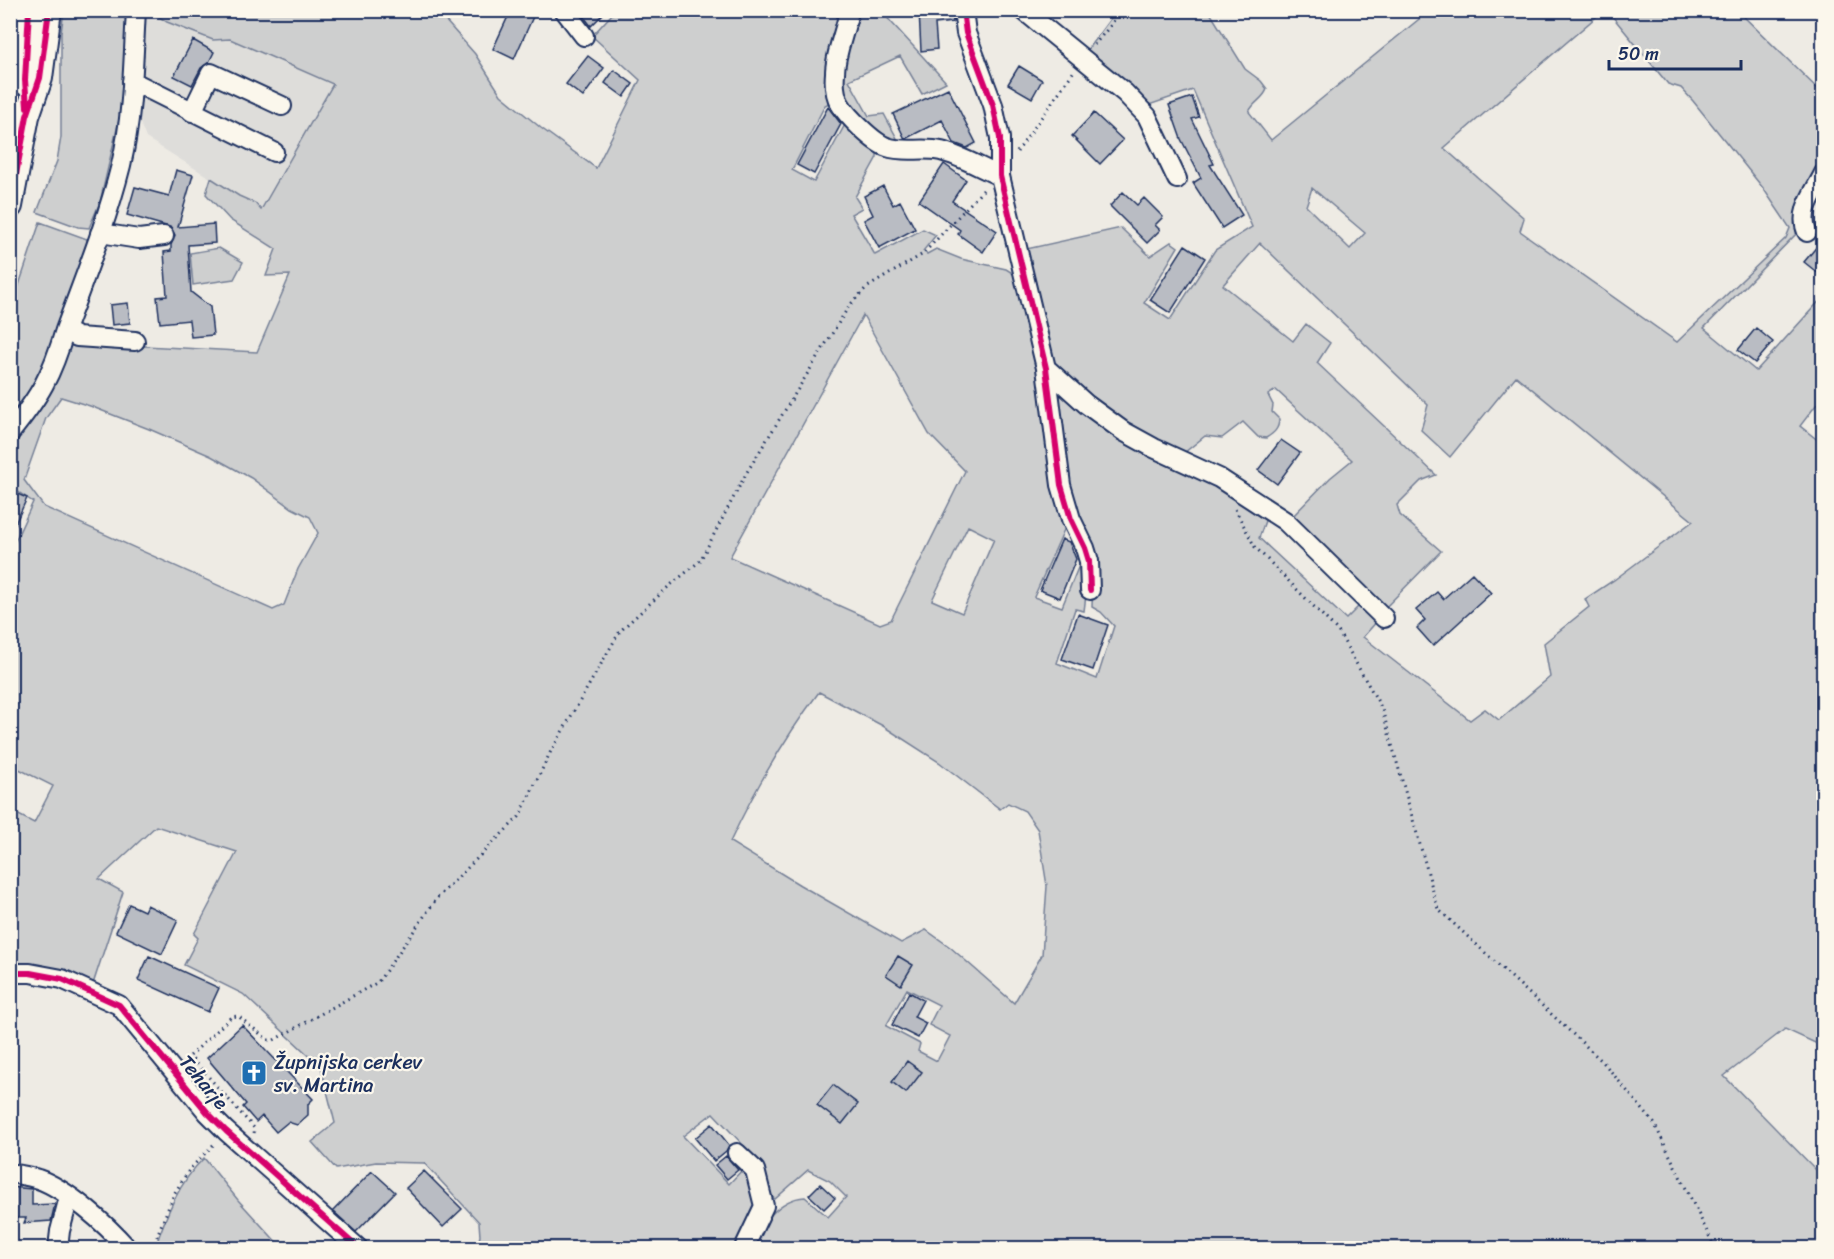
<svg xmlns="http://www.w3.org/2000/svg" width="1834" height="1259" viewBox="0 0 1834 1259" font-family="Sriracha,sans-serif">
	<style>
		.built { fill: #deddda }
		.green { fill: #cecfcf; stroke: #747f96; stroke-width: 1.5; fill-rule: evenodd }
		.building { fill: #b9bcc3; stroke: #1b2f5e; stroke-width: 1.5 }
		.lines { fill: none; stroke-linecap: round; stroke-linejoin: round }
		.minor-casing { stroke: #1b2f5e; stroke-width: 22 }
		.major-casing { stroke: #1b2f5e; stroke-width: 28 }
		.path { stroke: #1b2f5e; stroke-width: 3; stroke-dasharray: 1.5 4.5; stroke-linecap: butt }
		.minor { stroke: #fbf7ec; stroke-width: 18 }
		.major { stroke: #fbf7ec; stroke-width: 24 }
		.cycleway-casing { stroke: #fbf7ec; stroke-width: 10 }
		.cycleway { stroke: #d6006c; stroke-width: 6 }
		.labels { text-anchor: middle; stroke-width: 4.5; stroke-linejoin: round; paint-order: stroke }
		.poi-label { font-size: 20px; fill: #1b2f5e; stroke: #fbf7ec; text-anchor: start }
		.street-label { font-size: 20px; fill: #1b2f5e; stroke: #fbf7ec }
	</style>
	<rect width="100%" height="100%" fill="#eeebe4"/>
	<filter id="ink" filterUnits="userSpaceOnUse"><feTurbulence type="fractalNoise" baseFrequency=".0167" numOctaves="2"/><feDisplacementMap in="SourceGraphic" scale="12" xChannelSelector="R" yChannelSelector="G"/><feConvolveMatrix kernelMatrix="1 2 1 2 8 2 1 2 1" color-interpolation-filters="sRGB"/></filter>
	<g filter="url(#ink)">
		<path class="built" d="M128,11h22l17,11 46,18 17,-1 104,45 -73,127 -11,-10 -11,-5 -93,-58 -6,-15 -21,-2 3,-14z"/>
		<path class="green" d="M64,11h64l-6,96 -22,95 -11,26 -11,-1 -41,-15 20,-51 4,-24v-104z
			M150,11h287l38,43 26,41 40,33 55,40 44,-88 -48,-44 21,-23 -1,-2h233l-12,90 -8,4 -33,65 22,12 34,-63 29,31v7l-22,40 7,11 -11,6 24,41 48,-26 13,6 -13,16 4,3 9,-5 25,10 45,10 16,10 45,244 -33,74 28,10 22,-54 3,34 -3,24 -9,-2 -18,54 40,16 17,-53 -13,-14 -9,-5 1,-28 -18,-61 -20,-124 9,-3 203,124 -8,23 87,81 15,-15 18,15 -16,18 107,83 15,-11 14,11 51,-43 -6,-34 45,-36 -4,-8 29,-19 79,-59 -177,-145 -66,81 -29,-27 7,-25 -168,-162 -37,42 70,56 13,-17 24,19 -13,20 119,112 -15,6 -24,24 3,10 41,36 -57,58 -95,-89 41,-42 22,-18 -76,-70 -8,5 5,10 -1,7 7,7c0,10 -5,14 -13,19l-8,-1 -15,-15 -21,16 -17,-2 -25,20 -87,-53 -37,-37 -10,-17 -24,-99 99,-22 29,28 21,-14 7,5 -34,56 26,17 45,-70 37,-23 -59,-137 -47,16 -62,-52 32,-43h93l36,58 16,12 6,8c-3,10 -14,13 -18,23l22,28 158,-129h174l-159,137 80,70 -4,13 157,111 109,-104 4,-10 -27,-40 -70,-87 -12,-13 -13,-4 -60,-73h130l85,83v70l-8,17 -17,51 -94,96 52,43 67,-74v99l-23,30 24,19v410l-4,4 4,3v185l-39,-18 -61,47 99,101v71h-1076c13,-21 31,-50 58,-51l23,20 18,-20 -16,-16 -22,-11 -33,29 -10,-7 -4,-28 -48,-51 -30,23 46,48 16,-17 14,36 -21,45h-261l3,-12 -1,-14 -55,-59 -48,-1 -40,7 -24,-27 23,-19 -14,-56 -78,-73 -59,-29 14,-27 -4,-4 43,-82 -81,-26 -57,53 24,13 -30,92 -82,-18v-155l23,12 19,-37 -42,-21v-111l7,-16 -7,-3v-85l22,-48 -22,-15 -1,-45 36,-48 24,-52 187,10 33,-77 -24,1 10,-27 -46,-29 -24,-26 5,-16 28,18 16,7 6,7 72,-126 -103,-45 -17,1 -46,-18zM1312,188l53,45 -15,16 -44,-43zM863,315l66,119 36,37 -74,149 -11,4 -150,-67zM61,397l29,9 59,23 62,27 40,22 41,30 18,9 8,16 -20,36 -14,36 -11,5 -229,-103 -20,-27 22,-62zM968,526l26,13 -32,74 -30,-13zM819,692l64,34 56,36 61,47 8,-6 17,8 13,19 9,56 -5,69 -28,48 -64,-56 -24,-17 -25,13 -101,-58 -70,-43c25,-53 54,-103 89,-150zM907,989l32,16 -10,20 21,11 -13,25 -19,-10 2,-7 -34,-18z
			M853,11h28l65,71 -24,12 -22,-38 -51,24 20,36 15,-2 15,28 -26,-8 -31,-40 -1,-41z
			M40,222l47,17 -1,12 -36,109 -39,69v-120z
			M219,248l24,14 -9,17 -41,6 -3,-32z
			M204,1158l34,42 44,48h-127c11,-33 24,-66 49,-90z"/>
		<path class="building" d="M511,10h25l-22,49 -21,-10z
			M579,10h28l-16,16z
			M919,10h33l1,12 -18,2 2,25 -16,2z
			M193,40l21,12 -5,10 -8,6 -9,17 -18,-9z
			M588,56l16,12 -21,29 -17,-13z
			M1019,66l23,14 -10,18 -24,-14z
			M614,70l19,14 -9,13 -19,-14z
			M948,88l28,55 -9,5 -13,-5 -12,-23 -37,19 -12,-25z
			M1192,97l7,20 -7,2 22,45 -4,1 32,50 -20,13 -29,-45 8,-5 -20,-39 -12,-34z
			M828,107l13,17 -27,50 -17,-9z
			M1094,113l29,27 -23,24 -28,-28z
			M944,164l22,16 -14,21 45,30 -14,21 -25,-18 2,-4 -41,-29z
			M176,170l17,5 -15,52 36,-3 1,19 -27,2 3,47 19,15 3,28 -22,2 -2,-17 -29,3 -3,-26 10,-1 -3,-44 7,-1v-6l4,-10 -4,-7h2l-46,-13 8,-28 34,9z
			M883,186l10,19 7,-4 15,28 -36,19 -15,-28 9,-5 -9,-19z
			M1123,192l14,13 7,-7 19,19 -8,8 5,5 -13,13 -37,-37z
			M1824,238v40l-20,-16z
			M1185,245l20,13 -35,55 -20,-13z
			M128,303l2,20 -18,2 -2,-20z
			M1756,328l17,14 -18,21 -17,-13z
			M1281,440l19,13 -23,31 -19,-14z
			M10,491l17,7 -17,37z
			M1062,539l7,3 7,17 -16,39 -20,-8z
			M1472,573l19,20 -58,53 -16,-18 8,-8 -9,-10 21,-18 6,7z
			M1078,614l30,11 -15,45 -31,-11z
			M129,904l15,7 3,-6 31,15 -16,34 -46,-22z
			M149,956l70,32 -11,24 -70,-32z
			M898,956l15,9 -12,20 -15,-10z
			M909,992l14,8 -9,17 12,6 -8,15 -26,-13z
			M242,1025l71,74 -5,5v11l-11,10 -9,-3 -12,10 -14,-16 -6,6 -13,-15 3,-3 -39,-46z
			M907,1061l15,11 -16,21 -14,-11z
			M833,1085l25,19 -16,20 -25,-19z
			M712,1124l17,21 -3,6 -12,10 -19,-23z
			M726,1156l12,14 -11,9 -12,-14z
			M372,1171l23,21 -39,40 -23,-21z
			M424,1171l38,38 -19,18 -37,-39z
			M820,1184l15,14 -11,11 -15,-14z
			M10,1187l22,2v16l23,-1 -4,17 -27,2 2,-5h-16z"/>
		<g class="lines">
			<g class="minor-casing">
				<path id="minor" d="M564,10l20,26
					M849,10c-3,21 -14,42 -14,63 -1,10 0,22 5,31 7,12 34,39 47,43 17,6 36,0 54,4 20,5 40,17 59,25
					M963,10l3,23 27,72 7,33v38l46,192 15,117 10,34 14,29 4,13 1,29
					M1023,10l102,83 22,23 30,63
					M132,81l142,71
					M192,112l19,-39 71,33
					M1807,232c-9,-21 8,-40 17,-59
					M100,233l39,6 25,-3
					M135,341l-58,-4 -12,-7c20,-54 42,-109 56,-165 12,-50 12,-103 15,-155
					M1046,368l40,36 37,27 31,17 65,30 66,43 99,97
					M10,433c30,-37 42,-58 55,-103
					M10,973h20l32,6 57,26 89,108 18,18 132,117
					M737,1153l18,17 9,36 -20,42
					M10,1173c10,2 20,3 28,6 29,10 69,46 89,69
					M58,1248l2,-17 9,-34"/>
			</g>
			<g class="major-casing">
				<path id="major" d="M26,83l3,-73
					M10,206l17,-90 13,-38 9,-68"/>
			</g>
			<path class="path" d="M1094,45l17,-20 9,-15
				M1017,152l57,-81
				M1235,509l20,38 83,84 44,78 56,200 165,153 51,61 61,125
				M254,1133l1,-4 -65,-73 41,-39 7,-1 30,24h6l104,-58 59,-84 82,-81 31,-64 70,-122 47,-43 33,-27 47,-89 102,-166 17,-18 57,-34 62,-66
				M152,1248l22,-54 15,-24 26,-27"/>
			<use href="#minor" class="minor"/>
			<use href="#major" class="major"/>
			<g class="cycleway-casing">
				<path id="cycleway" d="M963,10l3,23 27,72 7,33v38l46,192 15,117 10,34 14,29 4,13 1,29
					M27,107l-2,-27 4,-70
					M10,206l17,-90 13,-38 9,-68
					M10,973h20l32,6 57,26 89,108 18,18 132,117"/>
			</g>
			<use href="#cycleway" class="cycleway"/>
		</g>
	</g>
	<defs>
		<g id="church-square" transform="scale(1.35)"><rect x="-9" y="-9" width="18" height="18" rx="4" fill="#1f6fb2" stroke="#fbf7ec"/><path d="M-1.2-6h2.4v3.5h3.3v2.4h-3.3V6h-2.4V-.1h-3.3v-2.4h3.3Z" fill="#fff"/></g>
	</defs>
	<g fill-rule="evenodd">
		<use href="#church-square" x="254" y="1073"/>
	</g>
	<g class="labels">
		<g class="poi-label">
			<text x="274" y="1069">Župnijska cerkev<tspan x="274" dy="23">sv. Martina</tspan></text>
		</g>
		<g class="street-label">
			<text transform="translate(204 1082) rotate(50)" y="7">Teharje</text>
		</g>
	</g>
	<rect width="1834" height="1259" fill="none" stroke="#fbf7ec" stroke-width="36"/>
	<rect x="18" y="18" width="1798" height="1223" fill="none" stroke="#1b2f5e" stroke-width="2" filter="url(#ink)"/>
	<path d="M1609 60v9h132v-9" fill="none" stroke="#1b2f5e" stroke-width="3"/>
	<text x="1618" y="60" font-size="18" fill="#1b2f5e" stroke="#fbf7ec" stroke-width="4.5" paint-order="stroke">50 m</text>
</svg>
